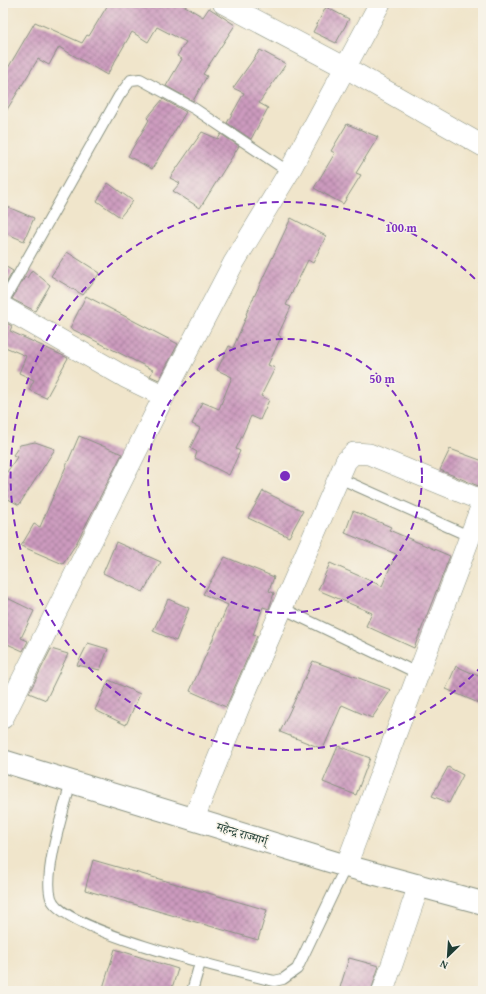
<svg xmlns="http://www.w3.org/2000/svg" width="486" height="994" viewBox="0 0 486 994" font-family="'Gentium Book Plus','Noto Serif Devanagari',serif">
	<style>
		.building { fill: url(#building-cross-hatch) }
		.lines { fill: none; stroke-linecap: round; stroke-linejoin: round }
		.service-casing { stroke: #889180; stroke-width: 12 }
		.minor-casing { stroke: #889180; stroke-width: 22 }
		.trunk-casing { stroke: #889180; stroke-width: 24 }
		.service { stroke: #fff; stroke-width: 10 }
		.minor { stroke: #fff; stroke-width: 21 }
		.trunk { stroke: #fff; stroke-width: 22 }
		.ring { fill: none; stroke: #7b2cbf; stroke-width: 2; stroke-dasharray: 7 5 }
		.labels { text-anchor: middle; stroke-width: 3; stroke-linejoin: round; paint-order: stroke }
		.street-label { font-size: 12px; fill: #1f3d34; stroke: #f7f3e8 }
		.centre { fill: #7b2cbf; stroke: #f7f3e8; stroke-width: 2 }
		.ring-label { font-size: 12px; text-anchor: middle; font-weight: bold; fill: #7b2cbf; stroke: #f7f3e8; stroke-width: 3; stroke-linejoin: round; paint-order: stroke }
	</style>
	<defs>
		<pattern id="building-cross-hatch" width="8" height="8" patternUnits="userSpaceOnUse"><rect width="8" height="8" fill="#cc9abe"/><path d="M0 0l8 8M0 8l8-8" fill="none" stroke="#a57f9b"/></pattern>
	</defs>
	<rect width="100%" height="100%" fill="#f7f3e8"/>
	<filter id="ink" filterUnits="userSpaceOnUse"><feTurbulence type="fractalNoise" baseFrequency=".025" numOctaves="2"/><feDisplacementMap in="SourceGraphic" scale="8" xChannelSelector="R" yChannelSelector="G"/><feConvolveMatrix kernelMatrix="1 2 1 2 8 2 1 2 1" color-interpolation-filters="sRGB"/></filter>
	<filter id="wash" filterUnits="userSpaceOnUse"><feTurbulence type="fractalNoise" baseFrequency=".012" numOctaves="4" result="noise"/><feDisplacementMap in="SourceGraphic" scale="16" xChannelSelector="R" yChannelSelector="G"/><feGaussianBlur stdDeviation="0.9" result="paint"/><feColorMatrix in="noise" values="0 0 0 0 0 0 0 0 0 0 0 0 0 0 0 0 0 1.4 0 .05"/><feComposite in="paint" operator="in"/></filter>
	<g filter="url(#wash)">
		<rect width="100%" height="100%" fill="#f0e5cb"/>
		<g id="blocks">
			<path class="building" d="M109,3h71l23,14 6,-9 26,17 -32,49 4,2 -14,25 -27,-15 16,-27 -5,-3 9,-14 -29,-15 -9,15 -16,-10 -25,43 -48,-28 -10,18 -11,-6 -35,57v-50l5,2 27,-46 47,21 5,-8 2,1z
				M326,7l23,12 -13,24 -23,-11z
				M260,50l26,14 -27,39 9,5 -17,31 -24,-16 17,-30 -11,-5z
				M163,99l23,13 -34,57 -24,-13 21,-36 -2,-2z
				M347,124l31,13 -22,36 5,2 -18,29 -29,-16 21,-35 -4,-2z
				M202,132l16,7 3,-5 18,12 -39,62 -27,-17 7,-8 -10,-5z
				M108,183l25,18 -13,16 -23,-16z
				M3,205l31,13 -10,23 -21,-9z
				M291,218l35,18 -13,27 -5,-3 -22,45 5,2 -13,28 3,2 -13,28 7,3 -14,28 8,4 -9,20 -9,-4 -15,33 4,2 -11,24 -34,-17 2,-6 -7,-4 10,-20 -8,-4 10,-22 17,7 13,-32 -15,-7 12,-24 4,2 14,-33 -1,-1z
				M67,252l33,21 -17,22 -32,-19z
				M3,265l10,6 -10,18z
				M32,270l18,15 -15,26 -23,-12 13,-22 2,1z
				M86,296l92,48 -19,36 -9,-4 3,-6 -83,-42z
				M3,321l9,5 -2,5 58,27 -22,40 -17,-8 5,-10 -15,-7 7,-17 -23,-10z
				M79,436l43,18 -45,88 -14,22 -42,-18 13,-22 6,3z
				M35,442l20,7 -36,56 -16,-9v-18l14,-21 -4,-2 7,-10z
				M450,449l33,12v27l-43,-18z
				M263,491l40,20 -14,26 -41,-19z
				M353,511l38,16 -2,3 61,26 -36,92 -48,-22 6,-13 -54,-23 12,-27 52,23 14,-32 -51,-21z
				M116,542l45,20 -18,30 -40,-19z
				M225,557l49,20 -5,14 5,2 -5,16 -6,-2 -10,28 4,1 -31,71 -36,-16 38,-86 -25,-11z
				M3,596l31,15 -13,27 7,3 -5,10 -20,-9z
				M168,599l21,9 -13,33 -23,-10z
				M88,643l20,6 -8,21 -23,-5z
				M51,649l17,5 -22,46 -17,-7z
				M313,661l78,29 -19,28 -30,-13 -19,44 -43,-17z
				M456,666l27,12v27l-37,-16z
				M109,680l31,14 -14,31 -31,-15z
				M338,746l32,12 -14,37 -33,-13z
				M448,767l15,8 -14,28 -17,-7z
				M93,860l174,50 -9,30 -173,-50z
				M115,949l63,20 -7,22h-69z
				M349,958l30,8 -8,25h-32z"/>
		</g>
	</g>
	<g filter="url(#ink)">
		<use href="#blocks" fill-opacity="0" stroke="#889180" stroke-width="1"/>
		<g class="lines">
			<g class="service-casing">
				<path id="service" d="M3,302l116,-206 12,-16 9,-1 55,30 94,63
					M339,478l132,59
					M282,608l135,65
					M71,782c-7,27 -28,90 -20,116 10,33 186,74 223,83l9,-2 14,-10 49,-103
					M192,991l8,-28"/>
			</g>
			<g class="minor-casing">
				<path id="minor" d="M223,3l123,65 137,78
					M3,307l122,70 39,19
					M3,718l161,-322 69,-132 56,-92 91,-169
					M194,818l45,-111 107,-246 8,-8 15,1 114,47
					M346,866l137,-364
					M383,991l36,-106"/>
			</g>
			<g class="trunk-casing">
				<path id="trunk" d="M3,761l343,105 137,37"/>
			</g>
			<use href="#service" class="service"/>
			<use href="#minor" class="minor"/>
			<use href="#trunk" class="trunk"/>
		</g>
	</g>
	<g class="ring">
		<circle cx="285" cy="476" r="137"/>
		<path d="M482 666A274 274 0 1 1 482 286"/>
	</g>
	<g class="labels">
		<g class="street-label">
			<text transform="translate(242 834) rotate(17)" y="4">महेन्द्र राज्मार्ग्</text>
		</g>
	</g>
	<circle cx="285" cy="476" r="6" class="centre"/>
	<g class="ring-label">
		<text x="401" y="232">100 m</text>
		<text x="382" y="383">50 m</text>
	</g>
	<rect width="486" height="994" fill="none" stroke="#f7f3e8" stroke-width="16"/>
	<g transform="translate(448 956) rotate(205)" stroke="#f7f3e8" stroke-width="3" paint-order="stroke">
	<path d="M0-3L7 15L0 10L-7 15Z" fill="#1f3d34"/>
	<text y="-6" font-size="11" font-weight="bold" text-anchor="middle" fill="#1f3d34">N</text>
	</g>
</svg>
